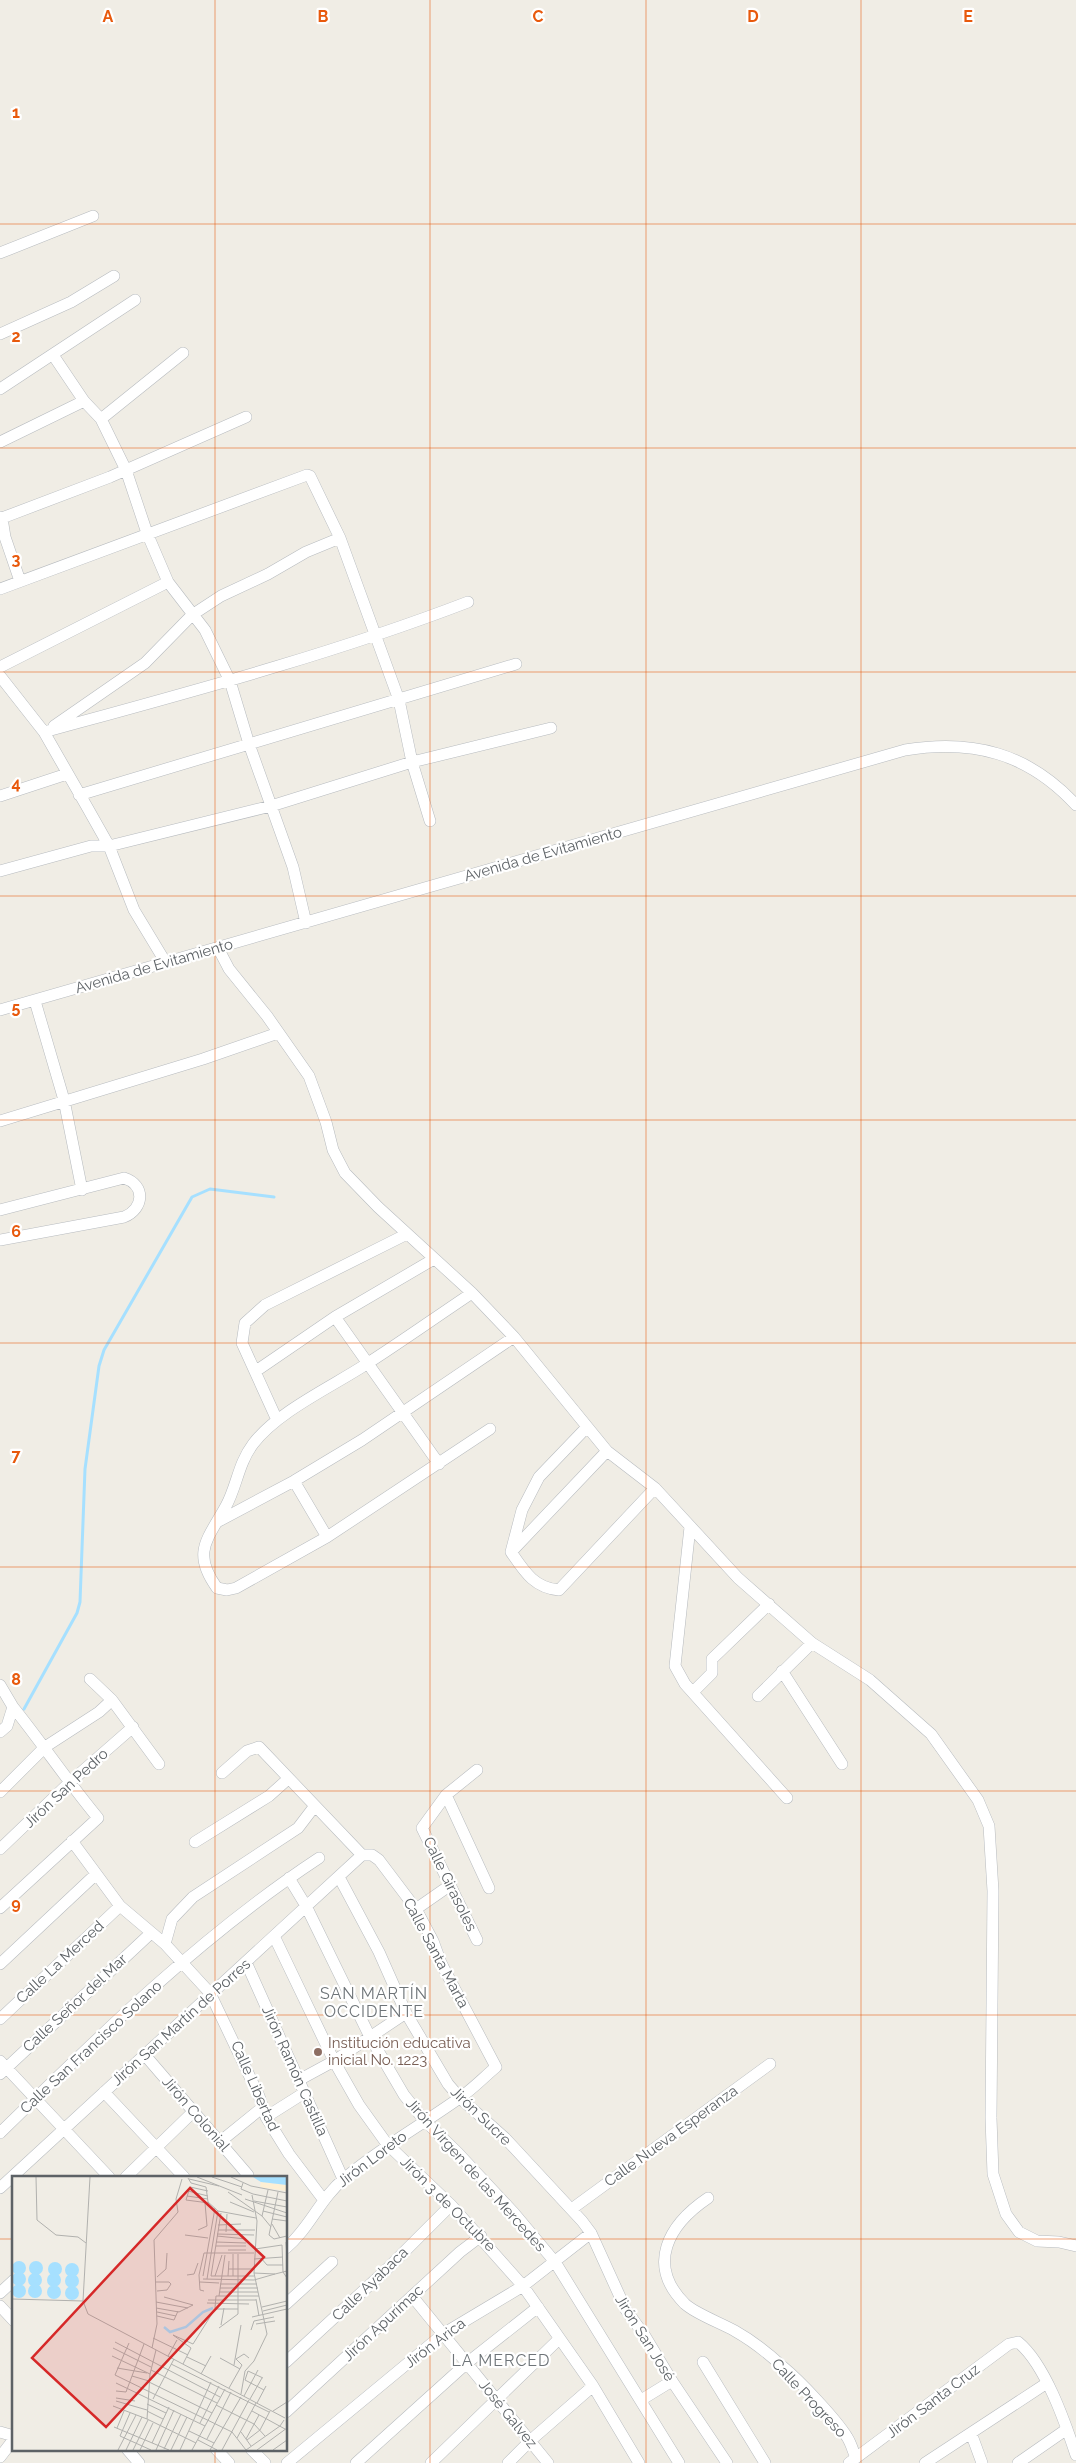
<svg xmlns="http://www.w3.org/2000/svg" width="1076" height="2463" viewBox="0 0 1076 2463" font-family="Raleway,sans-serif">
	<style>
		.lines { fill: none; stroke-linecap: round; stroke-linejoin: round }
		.stream { stroke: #a6e0ff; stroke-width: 3 }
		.minor-casing { stroke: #b7bbbf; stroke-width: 12 }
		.minor { stroke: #fff; stroke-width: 11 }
		.grid { fill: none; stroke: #e8590c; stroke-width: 1; stroke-opacity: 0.55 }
		.education-dot { fill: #8d6e63; stroke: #fff; stroke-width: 2 }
		.labels { text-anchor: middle; stroke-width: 4.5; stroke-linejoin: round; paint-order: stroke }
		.street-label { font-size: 15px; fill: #5d6266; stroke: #fff }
		.education-label { font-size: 15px; fill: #785e54; stroke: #fff; text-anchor: start }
		.neighbourhood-label { font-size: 16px; letter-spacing: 1px; fill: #6e7478; stroke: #fff }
		.inset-river { fill: none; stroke: #a6e0ff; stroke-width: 2.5 }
		.inset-road { fill: none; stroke: #b1b1ae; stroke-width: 1 }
		.view { fill: #d62828; fill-opacity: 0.15; stroke: #d62828; stroke-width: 2.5 }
		.inset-edge { fill: none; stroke: #5d6266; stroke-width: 2.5 }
		.grid-label { font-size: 16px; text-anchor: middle; font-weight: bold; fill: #e8590c; stroke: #fff; stroke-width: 4.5; stroke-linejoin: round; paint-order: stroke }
	</style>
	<rect width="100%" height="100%" fill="#f0ede5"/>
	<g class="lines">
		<path class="stream" d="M24,1709l53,-96 3,-11 5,-133 14,-103 5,-16 88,-153 18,-8 64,8"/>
		<g class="minor-casing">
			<path id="minor" d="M0,253l93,-37
				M0,334l71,-32 43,-26
				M183,353l-82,66 25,51 21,63 21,49 37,48 25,51 19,63 44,123 13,56
				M53,355l31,46 17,18
				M0,389l135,-89
				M0,442l84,-41
				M0,517l2,1 108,-41 136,-60
				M2,518l3,19 15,44
				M0,589l307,-114 3,1 30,62 59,162 13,62 18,59
				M0,667l168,-85
				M0,676l44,56 43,75 22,39 25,64 32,53
				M54,726l91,-63 47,-48 29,-19 47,-22 38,-22 34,-14
				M44,732c142,-39 286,-77 424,-130
				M79,795l437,-131
				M0,796l67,-22
				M0,871l91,-25h18l162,-40 141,-44 139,-34
				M218,948l11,21 38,47 42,60 17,46 7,28 12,23 33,34 94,86 42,44 93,114 48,37 83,90 74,65 58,37 61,54 47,66 11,26 4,65 -2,227 2,56 13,40 13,18 18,9 22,1 17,4
				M35,1001l29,99 18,90
				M0,1010l905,-260c68,-11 123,3 171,55
				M0,1121l203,-62 75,-26
				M0,1210l124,-32c22,7 20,31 0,39l-124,23
				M472,1293c-36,24 -71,49 -107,72 -34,22 -88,47 -112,79 -15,20 -16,42 -27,62 -18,33 -35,46 -9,82l10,2 9,-2 91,-51 163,-108
				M335,1317l104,147
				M256,1371l79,-54 99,-58
				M277,1420l-35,-77 3,-20 20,-18 142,-71
				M587,1427l-48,50 -17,33 -11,42c13,19 23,36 48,38l96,-102
				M294,1481l33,56
				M217,1522l77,-41 68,-41 152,-103
				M690,1527l-15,139 10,18 102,114
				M512,1551l95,-100
				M782,1671l60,93
				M90,1679l22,21 47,64
				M0,1685l13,22 -6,19 -7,6
				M693,1692l19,-19v-14l57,-55
				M758,1696l54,-53
				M477,1770l-31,25 -24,33 55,112
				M222,1773l25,-22 12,-4 103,108
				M0,1792l45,-45 54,-35 13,-12
				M446,1795l43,93
				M72,1841l48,65 45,38 45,49 49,103 7,21 23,37 34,45
				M195,1842l74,-46 19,-17
				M0,1849l69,-66 64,-56
				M339,1877l40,75 27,61 42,71 12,14 45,40 77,83 9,12 35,77 19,26 27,45 55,82
				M289,1878l17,28 64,131 34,58 21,26 33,32 56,60 41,49 124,201
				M0,1908l98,-90c-30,-36 -56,-75 -85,-111
				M416,1909l33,-23
				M274,1936l60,125 25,44 28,39 64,61 72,81 70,100 46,77
				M165,1944l7,-25 21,-22 105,-69 16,-21
				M246,1962l97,217
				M0,1964l95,-89
				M0,2019l120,-113
				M144,2054l104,121
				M0,2061l109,116
				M0,2074l151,-141
				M299,2080l35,-19 72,-48
				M104,2092l80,85
				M266,2117l38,-24
				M0,2133c100,-98 202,-198 319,-275
				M221,2141l42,-34
				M126,2177l68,-66
				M0,2188l362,-333
				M708,2198c-40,27 -62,67 -23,106 11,10 36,19 50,27 16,9 34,23 48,36 17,14 53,52 64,70 4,6 6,14 9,21
				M573,2208l197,-144
				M286,2248c24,-20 34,-50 59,-70 35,-30 75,-52 113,-79 14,-9 26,-22 38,-32l-55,-104 -8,-22 -17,-32 -37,-49 -7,-5h-10
				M0,2293l14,-13
				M412,2296l136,167
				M286,2304l46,-42
				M0,2306l14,15
				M286,2362l101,-93 64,-64
				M703,2362l62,101
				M641,2400l31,-19
				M286,2412l174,-160 21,-16
				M0,2432l14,4
				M971,2433l11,30
				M127,2449l12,14
				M216,2449l13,14
				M251,2449l14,14
				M0,2457l14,-18
				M287,2463l156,-129 80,-48 68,-53
				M356,2463l111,-100 71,-56
				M431,2463l128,-124
				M508,2463l23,-23 62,-54
				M849,2463l160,-119 9,-2c27,22 47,80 58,113
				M925,2463l122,-80
				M1018,2463l49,-34"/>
		</g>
		<use href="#minor" class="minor"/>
	</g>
	<path class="grid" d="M215,0v2177M430,0v2463M646,0v2463M861,0v2463M0,224h1076M0,448h1076M0,672h1076M0,896h1076M0,1120h1076M0,1343h1076M0,1567h1076M0,1791h1076M0,2015h1076M0,2239h14M286,2239h790M215,2449v14"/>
	<circle class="education-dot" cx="318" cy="2052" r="5"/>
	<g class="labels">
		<g class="street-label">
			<text transform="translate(543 854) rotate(-16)" y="5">Avenida de Evitamiento</text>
			<text transform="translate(154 966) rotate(-16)" y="5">Avenida de Evitamiento</text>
			<text transform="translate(66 1788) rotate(-43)" y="5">Jirón San Pedro</text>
			<text transform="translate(450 1884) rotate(64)" y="5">Calle Girasoles</text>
			<text transform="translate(436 1953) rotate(62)" y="5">Calle Santa Marta</text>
			<text transform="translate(60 1962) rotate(-43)" y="5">Calle La Merced</text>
			<text transform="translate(75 2003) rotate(-43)" y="5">Calle Señor del Mar</text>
			<text transform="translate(181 2022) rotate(-42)" y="5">Jirón San Martín de Porres</text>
			<text transform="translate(91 2047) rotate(-43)" y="5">Calle San Francisco Solano</text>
			<text transform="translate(295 2071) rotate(66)" y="5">Jirón Ramón Castilla</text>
			<text transform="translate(255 2086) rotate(66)" y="5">Calle Libertad</text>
			<text transform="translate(196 2114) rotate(49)" y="5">Jirón Colonial</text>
			<text transform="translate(481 2116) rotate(44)" y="5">Jirón Sucre</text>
			<text transform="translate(671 2136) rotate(-36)" y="5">Calle Nueva Esperanza</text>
			<text transform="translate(372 2159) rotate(-37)" y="5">Jirón Loreto</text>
			<text transform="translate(476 2175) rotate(48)" y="5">Jirón Virgen de las Mercedes</text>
			<text transform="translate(448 2204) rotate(45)" y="5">Jirón 3 de Octubre</text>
			<text transform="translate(370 2284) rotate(-44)" y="5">Calle Ayabaca</text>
			<text transform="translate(383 2323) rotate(-43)" y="5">Jirón Apurímac</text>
			<text transform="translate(645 2338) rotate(58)" y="5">Jirón San José</text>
			<text transform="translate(435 2343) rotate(-37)" y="5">Jirón Arica</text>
			<text transform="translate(809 2398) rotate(47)" y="5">Calle Progreso</text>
			<text transform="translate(933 2401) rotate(-37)" y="5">Jirón Santa Cruz</text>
			<text transform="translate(508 2414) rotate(51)" y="5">José Galvez</text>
		</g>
		<g class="education-label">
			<text x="328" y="2048">Institución educativa<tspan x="328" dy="17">inicial No. 1223</tspan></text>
		</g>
		<g class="neighbourhood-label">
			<text x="374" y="1999">SAN MARTÍN<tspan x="374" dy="18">OCCIDENTE</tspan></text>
			<text x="501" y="2366">LA MERCED</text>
		</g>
	</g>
	<g transform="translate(12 2176)">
		<rect width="275" height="275" fill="#f0ede5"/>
		<path d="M249,6l26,3v6l-27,-4z" fill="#fdefd3"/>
		<path d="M241,1h34v8l-26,-3zM17 92a7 7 0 1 1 14 0a7 7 0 1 1-14 0ZM0 92a7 7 0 1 1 14 0a7 7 0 1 1-14 0ZM36 93a7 7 0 1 1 14 0a7 7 0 1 1-14 0ZM53 94a7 7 0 1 1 14 0a7 7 0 1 1-14 0ZM0 103a7 7 0 1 1 14 0a7 7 0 1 1-14 0ZM16 104a7 7 0 1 1 14 0a7 7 0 1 1-14 0ZM35 104a7 7 0 1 1 14 0a7 7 0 1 1-14 0ZM53 105a7 7 0 1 1 14 0a7 7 0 1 1-14 0ZM16 115a7 7 0 1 1 14 0a7 7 0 1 1-14 0ZM0 115a7 7 0 1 1 14 0a7 7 0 1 1-14 0ZM35 116a7 7 0 1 1 14 0a7 7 0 1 1-14 0ZM53 117a7 7 0 1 1 14 0a7 7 0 1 1-14 0Z" fill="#a6e0ff"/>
		<path class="inset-river" d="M152,151l6,5 16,-5 17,-15 10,-4"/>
		<path class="inset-road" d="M24,1l1,43 19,15 22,2 8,6M78,1l-7,124 5,13 197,104M185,1l45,18M200,1l30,10M219,1l20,9 36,7M176,2l3,5 15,4M177,3l30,7M231,7l-2,6 12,5 34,7M194,11l2,15 10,9 38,7M256,14l-6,26 9,11M176,15l20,5M196,15l-18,-4 -4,13 23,3M216,16l34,24M266,16l-9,43 5,4 13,-3M175,20l21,3M233,23l42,14M242,25l33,6M218,26l24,10M251,35l24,6M260,43l15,2M260,48l8,14M206,49l23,-1M186,54l9,-4 -2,-23M206,54h37M214,56l1,-18M205,58l37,1M173,59l23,3M205,60l29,3M204,66l30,1M274,66l1,15M204,70h30M243,73l27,-4 1,27 4,6M216,74h18M221,78v22M249,82l6,7h16M242,83l29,-2M216,93h26M242,97l21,1 12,-3M175,99l7,-1 4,-11M191,100l12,-68M199,100l10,-63M199,100h43M203,100l7,-21M216,100l1,-15M145,101l9,-8 1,-16M191,103l51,1 21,-6M195,103l11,-68M144,106h13l2,2 -4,6 -10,1M188,106l19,1M208,108h37M208,112h38M192,115l-4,-1 -1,-15 5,-22h50M208,116h38M207,120l6,-41M0,123l71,2M244,123l3,17M196,124h48M144,126l32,6M195,127l42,1M250,131l25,-6M144,132l23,4 14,-7 -29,-8M203,132l1,-12h43M251,135l24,-6M145,136l19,4M145,140l17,4 4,-9M240,141l35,-8M244,148l19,-3M209,149l3,-17M207,152l19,-14v-60M239,154l3,-9 20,-4M141,162l35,17M103,166l105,55M117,167l-14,32 117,57 14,18M101,172l38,19M140,172l5,-24 -3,-84 24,-28 -2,-13 6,-20M144,174l-6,24 -3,45 49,24M100,180l38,18M156,180l9,-16M175,181l19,9M208,182l20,11M159,188l98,48M171,188l8,-16 -18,-13 20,9 22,-35h23M222,189l7,-40M105,192l30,5M139,194l66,33M189,198l10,-18M120,200l17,5M251,202l-15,-7 -3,9 19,10M137,206l63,31M104,207l89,43M217,212l13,-23 -6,-6 8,-5 5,4M104,215l10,1 18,-48M229,218l4,-23 9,-10 13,-27 -13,-61 3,-52 -5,-26M232,220l14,-26M104,222l19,3M141,223l21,-40M238,223l12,-21M104,225l31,9M245,227l9,-17M135,228l19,9M204,229l38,19 11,12M101,230l34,13M135,235l16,8M240,235l33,18M261,235l14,-9M118,237l-10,23 31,14M188,247l19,-37M102,251l55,23M105,252l7,-17M177,255l25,12M229,256l10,14M225,262l19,-35M195,263l24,-47M234,263l13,-24M186,264l19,10M235,264l13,-10 10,-19M140,267l17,-36M152,273l17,-35M106,274l18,-35M114,274l16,-33M121,274l15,-30M128,274l13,-27M144,274l18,-40M159,274l16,-33M168,274l31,-68M180,274l33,-61M198,274l31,-53M210,274l27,-50M234,274l34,-24 4,-6M245,274l30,-22M261,274l14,-10"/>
		<path class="view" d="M178,12l74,69 -158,170 -74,-69z"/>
		<rect width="275" height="275" class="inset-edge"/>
	</g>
	<g class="grid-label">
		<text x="108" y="22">A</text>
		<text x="323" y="22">B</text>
		<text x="538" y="22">C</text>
		<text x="753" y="22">D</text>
		<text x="968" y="22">E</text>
		<text x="16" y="118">1</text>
		<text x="16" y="342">2</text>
		<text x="16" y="565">3</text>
		<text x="16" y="789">4</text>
		<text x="16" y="1013">5</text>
		<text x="16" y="1237">6</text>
		<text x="16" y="1461">7</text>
		<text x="16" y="1685">8</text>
		<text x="16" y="1909">9</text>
	</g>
</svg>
